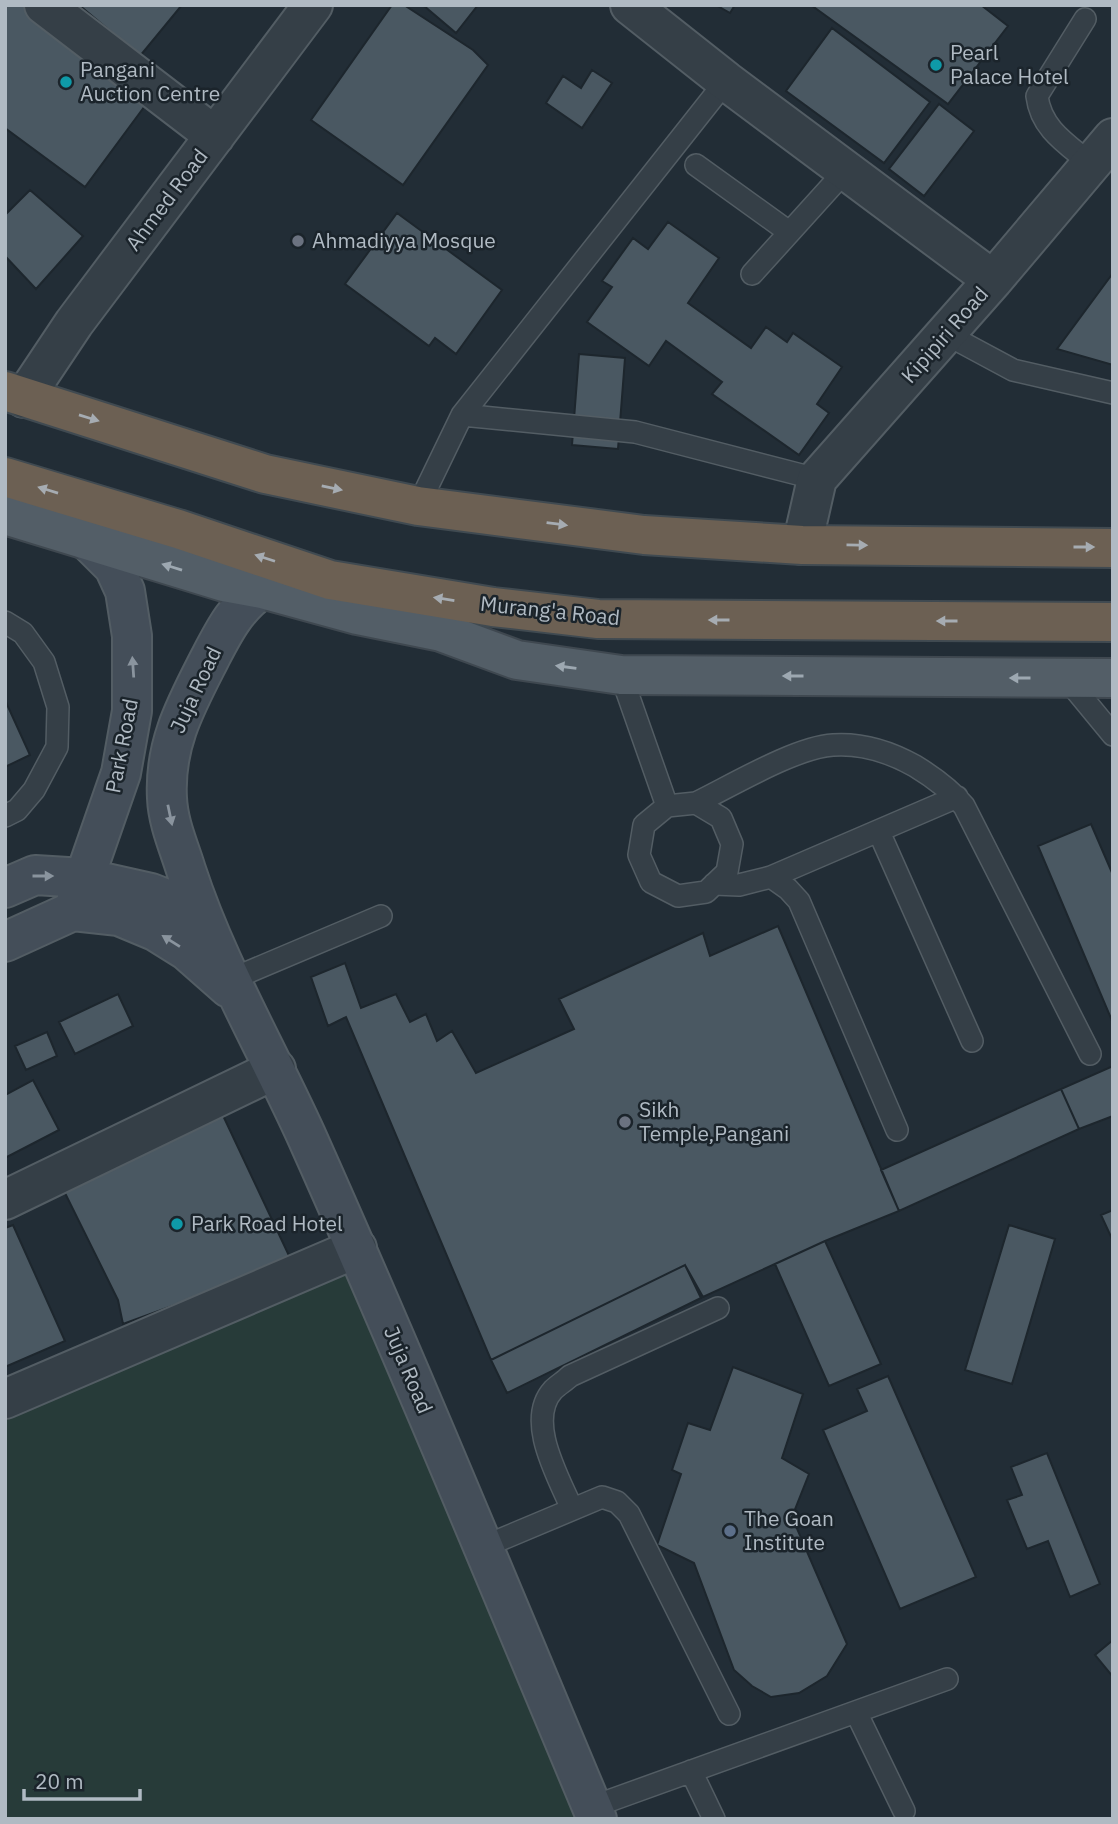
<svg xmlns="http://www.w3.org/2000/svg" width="1118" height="1824" viewBox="0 0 1118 1824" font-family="'IBM Plex Sans',sans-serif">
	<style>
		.green { fill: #273b39 }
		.building { fill: #4a5862; stroke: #1d262d; stroke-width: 2 }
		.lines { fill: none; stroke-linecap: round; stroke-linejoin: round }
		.lane-casing { stroke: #535d64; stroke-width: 24 }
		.street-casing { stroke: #535d64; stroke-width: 42 }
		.secondary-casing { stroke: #535d64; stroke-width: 42 }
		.primary-casing { stroke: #3f4850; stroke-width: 42 }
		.highway-casing { stroke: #404a51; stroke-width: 42 }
		.lane { stroke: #353f47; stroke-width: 21 }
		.street { stroke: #353f47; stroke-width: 38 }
		.secondary { stroke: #444e59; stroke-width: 38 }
		.primary { stroke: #535e67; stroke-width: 38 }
		.highway { stroke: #6c6053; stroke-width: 38 }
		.oneway { fill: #a6acb2 }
		.oneway2 { fill: #9da8b1 }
		.oneway3 { fill: #8a949e }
		.culture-dot { fill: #0f9aa8; stroke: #1b242b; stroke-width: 2.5 }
		.worship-dot { fill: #6b7280; stroke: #1b242b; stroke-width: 2.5 }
		.service-dot { fill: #5c6f8a; stroke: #1b242b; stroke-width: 2.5 }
		.labels { text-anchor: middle; stroke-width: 5; stroke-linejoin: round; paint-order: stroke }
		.poi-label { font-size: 21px; fill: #b0bac3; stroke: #1b242b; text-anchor: start }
		.street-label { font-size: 21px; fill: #b0bac3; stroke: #1b242b }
	</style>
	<rect width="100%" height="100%" fill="#222d36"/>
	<path class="green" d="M357,1248l241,571h-593v-420z"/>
	<path class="building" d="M5,5h18l127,94 -65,88 -80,-59z
		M79,5h103l-42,51z
		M392,5h12l69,45 15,15 -85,120 -92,-65z
		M423,5h55l-22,28z
		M716,5h19l-5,8z
		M811,5h170l27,21 -60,78z
		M832,28l98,74 -46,61 -98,-72z
		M592,70l20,13 -30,45 -36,-25 17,-27 18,12z
		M939,104l35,27 -50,65 -35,-27z
		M30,190l53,46 -47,53 -31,-33v-41z
		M397,213l105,77 -46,64 -21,-16 -6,8 -84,-62z
		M668,222l51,36 -31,45 63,45 15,-21 21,15 6,-9 49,34 -25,37 12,9 -30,42 -87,-61 10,-12 -56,-41 -17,25 -62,-44 25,-35 -10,-6 31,-43 15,11z
		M1113,273v92l-56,-16z
		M579,354l46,4 -7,91 -46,-4z
		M5,700l25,55 -25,12z
		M1091,824l22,51v148l-75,-177z
		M778,926l121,285 -74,30 -122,56 -18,-32 -194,95 -145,-343 -18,9 -17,-49 34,-14 16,45 35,-14 14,28 16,-8 11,27 15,-10 24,42 98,-44 -15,-30 144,-66 7,23z
		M118,994l15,32 -58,28 -16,-32z
		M47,1032l10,24 -31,14 -11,-24z
		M1113,1066v50l-34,13 -18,-40z
		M33,1080l26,50 -54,28v-63z
		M1061,1089l18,40 -180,82 -18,-41z
		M219,1107l73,155 -169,62 -5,-24 -56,-113z
		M1113,1210v31l-12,-26z
		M13,1225l52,116 -60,26v-139z
		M1009,1225l46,14 -43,145 -47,-14z
		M825,1241l56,123 -52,22 -54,-122z
		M685,1265l16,33 -194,95 -16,-33z
		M733,1367l70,27 -21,64 27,16 -17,43 55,127 -20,32 -28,17 -28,4 -19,-11 -18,-16 -40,-107 -37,-18 24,-71 -9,-4 16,-47 22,7z
		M888,1376l88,201 -76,32 -77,-179 44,-19 -10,-22z
		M1047,1453l53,131 -30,13 -22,-56 -21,8 -20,-49 15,-5 -11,-28z
		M1113,1640v37l-18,-22z"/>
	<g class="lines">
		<g class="lane-casing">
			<path id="lane" d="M1085,19l-48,77c4,33 30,48 54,68
				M696,165l93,67
				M752,274l94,-104
				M946,334l67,36 100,23
				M462,415l173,17 182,47
				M418,506l44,-91 264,-334
				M5,622l18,11 21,29 14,45 -1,40 -23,43 -17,20 -12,6
				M621,675l46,131
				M1066,678l47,57
				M696,803c35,-17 100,-56 137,-58 29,-2 57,7 82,21 18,11 35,23 49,40l126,248
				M696,803l25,15 11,26 -5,28 -21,20 -28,4 -27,-14 -12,-27 5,-30 23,-19z
				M879,832l93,209
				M771,877l17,12 11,12 98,229
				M714,884l25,1 32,-8 186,-80
				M232,979l149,-63
				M572,1509c-13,-31 -47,-88 -19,-119 5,-5 12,-9 17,-14l148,-68
				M483,1547l119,-50 15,5 12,12 100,200
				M856,1712l48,99
				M691,1771l23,48
				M592,1807l355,-128"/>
		</g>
		<g class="street-casing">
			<path id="street" d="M44,5l171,131
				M630,5l96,76 267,199
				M24,398l50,-75 239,-318
				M802,545l15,-66 176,-199 120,-142
				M5,1200l271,-131
				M5,1399l352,-151"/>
		</g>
		<g class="secondary-casing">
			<path id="secondary" d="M262,589c-26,18 -38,42 -52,69 -24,47 -46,86 -43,140 1,25 12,49 19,72 30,92 80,177 120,265 101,226 195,455 291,684
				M5,888l30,-13 49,3 67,15 23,9 32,24
				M73,911l48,-138 11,-62v-75l-7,-45 -11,-24 -25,-25
				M5,942l68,-31 46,5 36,15 32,20 42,37"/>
		</g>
		<g class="primary-casing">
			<path id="primary" d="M5,515l219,67 38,7 95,26 84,17 76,28 104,15 492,3"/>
		</g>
		<g class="highway-casing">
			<path id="highway" d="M5,391l260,83 153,32 226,29 158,10 311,3
				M5,477l173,52 152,51 163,27 105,12 515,3"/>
		</g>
		<use href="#lane" class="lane"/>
		<use href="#street" class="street"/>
		<use href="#secondary" class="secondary"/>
		<use href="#primary" class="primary"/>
		<use href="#highway" class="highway"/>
	</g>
	<defs><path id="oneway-solid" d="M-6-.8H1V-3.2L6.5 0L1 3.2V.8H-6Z" transform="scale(1.75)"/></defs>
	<g class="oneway">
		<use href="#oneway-solid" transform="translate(89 418) rotate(17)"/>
		<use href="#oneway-solid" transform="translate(332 488) rotate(12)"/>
		<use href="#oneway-solid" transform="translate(48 490) rotate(-163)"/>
		<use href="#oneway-solid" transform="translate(557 524) rotate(7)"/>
		<use href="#oneway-solid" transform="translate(857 545) rotate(1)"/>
		<use href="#oneway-solid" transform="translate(1084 547)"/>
		<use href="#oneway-solid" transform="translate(265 558) rotate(-162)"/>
		<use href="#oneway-solid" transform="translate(444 599) rotate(-171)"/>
		<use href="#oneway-solid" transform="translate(719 620) rotate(-180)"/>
		<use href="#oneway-solid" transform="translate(947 621) rotate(-180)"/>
	</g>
	<g class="oneway2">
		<use href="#oneway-solid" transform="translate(172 567) rotate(-163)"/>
		<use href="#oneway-solid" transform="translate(566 667) rotate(-172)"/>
		<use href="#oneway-solid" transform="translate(793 676) rotate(-180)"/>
		<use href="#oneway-solid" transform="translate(1020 678) rotate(-180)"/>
	</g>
	<g class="oneway3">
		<use href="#oneway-solid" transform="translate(133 667) rotate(-94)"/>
		<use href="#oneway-solid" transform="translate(170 815) rotate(78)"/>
		<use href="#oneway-solid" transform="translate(43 876)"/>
		<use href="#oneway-solid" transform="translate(171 941) rotate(-148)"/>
	</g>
	<g class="culture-dot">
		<circle cx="936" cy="65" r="7"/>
		<circle cx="66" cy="82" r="7"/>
		<circle cx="177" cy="1224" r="7"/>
	</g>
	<g class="worship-dot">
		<circle cx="298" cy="241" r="7"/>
		<circle cx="625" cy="1122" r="7"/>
	</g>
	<circle class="service-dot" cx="730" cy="1531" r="7"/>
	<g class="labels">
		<g class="poi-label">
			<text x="950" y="60">Pearl<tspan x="950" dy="24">Palace Hotel</tspan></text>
			<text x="80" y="77">Pangani<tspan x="80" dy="24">Auction Centre</tspan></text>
			<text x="312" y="248">Ahmadiyya Mosque</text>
			<text x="639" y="1117">Sikh<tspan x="639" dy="24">Temple,Pangani</tspan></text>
			<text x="191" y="1231">Park Road Hotel</text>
			<text x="744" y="1526">The Goan<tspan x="744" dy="24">Institute</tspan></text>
		</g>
		<g class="street-label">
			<text transform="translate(167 200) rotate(-53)" y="7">Ahmed Road</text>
			<text transform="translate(945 335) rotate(-49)" y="7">Kipipiri Road</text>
			<text transform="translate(550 611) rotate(6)" y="7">Murang'a Road</text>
			<text transform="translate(196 690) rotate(-65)" y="7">Juja Road</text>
			<text transform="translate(122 746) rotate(-79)" y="7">Park Road</text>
			<text transform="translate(408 1370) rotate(67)" y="7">Juja Road</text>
		</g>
	</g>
	<rect width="1118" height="1824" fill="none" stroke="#b0bac3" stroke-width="14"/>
	<path d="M24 1789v10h116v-10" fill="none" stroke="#b0bac3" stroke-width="3.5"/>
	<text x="35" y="1789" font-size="21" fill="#b0bac3" stroke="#1b242b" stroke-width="5" paint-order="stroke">20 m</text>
</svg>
